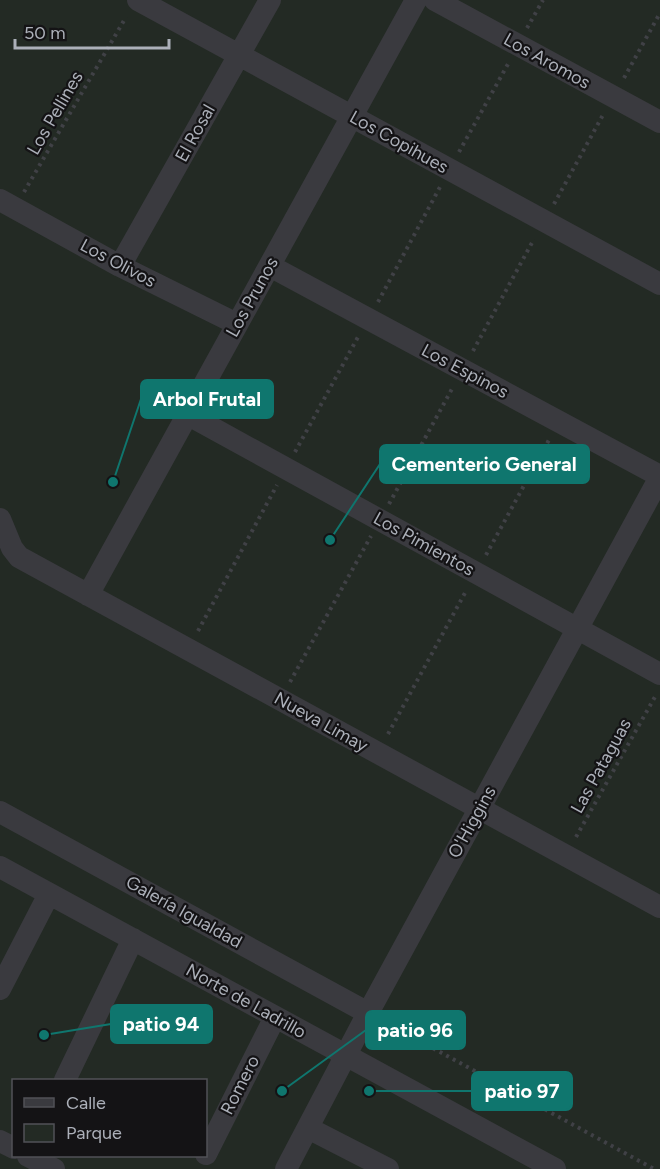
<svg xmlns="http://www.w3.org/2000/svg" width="660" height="1169" viewBox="0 0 660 1169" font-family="Figtree,sans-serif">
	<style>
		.green { fill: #232a24; fill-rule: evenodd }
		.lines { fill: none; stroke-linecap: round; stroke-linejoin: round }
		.path { stroke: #404146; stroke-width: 4; stroke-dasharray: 3 4.5; stroke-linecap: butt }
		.minor { stroke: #3a3a3f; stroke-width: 22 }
		.labels { text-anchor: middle; stroke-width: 4.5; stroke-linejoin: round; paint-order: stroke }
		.street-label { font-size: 18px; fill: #acb0b9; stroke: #141315 }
		.leader { fill: none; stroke: #0f766e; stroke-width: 2 }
		.callout-dot { fill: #0f766e; stroke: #141315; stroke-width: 2 }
		.callout { fill: #0f766e; stroke: #0f766e; stroke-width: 2 }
		.callout-label { font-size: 20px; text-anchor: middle; font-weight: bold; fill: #fff }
	</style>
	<rect width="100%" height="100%" fill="#19181a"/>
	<path class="green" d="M0,0h660v1169h-660zM14,1080h192v76h-192z"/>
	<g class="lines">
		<path class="path" d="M527,28l16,-28
			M624,78l36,-65
			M459,152l49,-88
			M24,192l102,-175
			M554,204l50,-91
			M378,302l62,-115
			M473,351l61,-112
			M295,452l63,-115
			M389,504l64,-117
			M486,555l64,-117
			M198,631l79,-146
			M290,682l81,-146
			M388,734l78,-143
			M576,837l80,-142
			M387,1023l267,146"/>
		<path class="minor" d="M138,0l522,284
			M435,0l225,122
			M0,200l120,66 117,58
			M120,266l150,-266
			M270,266l390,210
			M187,414l473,260
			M0,519l12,29 7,9 641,350
			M88,595l328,-595
			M0,812l368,201
			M0,867l555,302
			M0,989l49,-95
			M65,1080l68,-141
			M308,1128l80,41
			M0,1141l14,7
			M206,1154l69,-137
			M28,1156l26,13
			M286,1169l82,-156 292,-536"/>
	</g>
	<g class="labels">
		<g class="street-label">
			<text transform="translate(547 61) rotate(29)" y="6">Los Aromos</text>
			<text transform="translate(55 113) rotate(-60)" y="6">Los Pellines</text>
			<text transform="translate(195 133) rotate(-61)" y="6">El Rosal</text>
			<text transform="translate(399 142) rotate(29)" y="6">Los Copihues</text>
			<text transform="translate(118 263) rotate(28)" y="6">Los Olivos</text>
			<text transform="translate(252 297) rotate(-61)" y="6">Los Prunos</text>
			<text transform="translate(465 371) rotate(28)" y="6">Los Espinos</text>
			<text transform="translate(424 544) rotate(29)" y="6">Los Pimientos</text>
			<text transform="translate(321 722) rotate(29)" y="6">Nueva Limay</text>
			<text transform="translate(601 766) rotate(-61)" y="6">Las Pataguas</text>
			<text transform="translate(472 822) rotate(-61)" y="6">O'Higgins</text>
			<text transform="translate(184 912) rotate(29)" y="6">Galería Igualdad</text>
			<text transform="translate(246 1001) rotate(29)" y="6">Norte de Ladrillo</text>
			<text transform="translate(240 1085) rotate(-63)" y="6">Romero</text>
		</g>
	</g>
	<path class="leader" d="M113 482L141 399M330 540L380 464M44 1035L111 1024M282 1091L366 1030M369 1091L472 1091"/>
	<g class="callout-dot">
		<circle cx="113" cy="482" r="6"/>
		<circle cx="330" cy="540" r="6"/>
		<circle cx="44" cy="1035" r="6"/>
		<circle cx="282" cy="1091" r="6"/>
		<circle cx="369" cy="1091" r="6"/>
	</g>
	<g class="callout">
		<rect x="141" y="380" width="132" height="38" rx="6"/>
		<rect x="380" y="445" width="209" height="38" rx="6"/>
		<rect x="111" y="1005" width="101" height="38" rx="6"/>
		<rect x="366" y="1011" width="99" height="38" rx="6"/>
		<rect x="472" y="1072" width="100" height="38" rx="6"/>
	</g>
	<g class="callout-label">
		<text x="207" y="406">Arbol Frutal</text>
		<text x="484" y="471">Cementerio General</text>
		<text x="161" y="1031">patio 94</text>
		<text x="415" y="1037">patio 96</text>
		<text x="522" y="1098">patio 97</text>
	</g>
	<rect x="12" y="1079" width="195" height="78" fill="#141315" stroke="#515257" stroke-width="1.5"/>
	<rect x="24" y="1098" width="30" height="9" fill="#3a3a3f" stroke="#515257" stroke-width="1.5"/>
	<text x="66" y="1109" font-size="18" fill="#acb0b9">Calle</text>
	<rect x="24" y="1124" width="30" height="18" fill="#232a24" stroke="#515257" stroke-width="1.5"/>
	<text x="66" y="1139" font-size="18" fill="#acb0b9">Parque</text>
	<path d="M15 39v9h154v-9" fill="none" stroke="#acb0b9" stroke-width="3"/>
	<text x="24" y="39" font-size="18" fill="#acb0b9" stroke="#141315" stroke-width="4.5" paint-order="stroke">50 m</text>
</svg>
